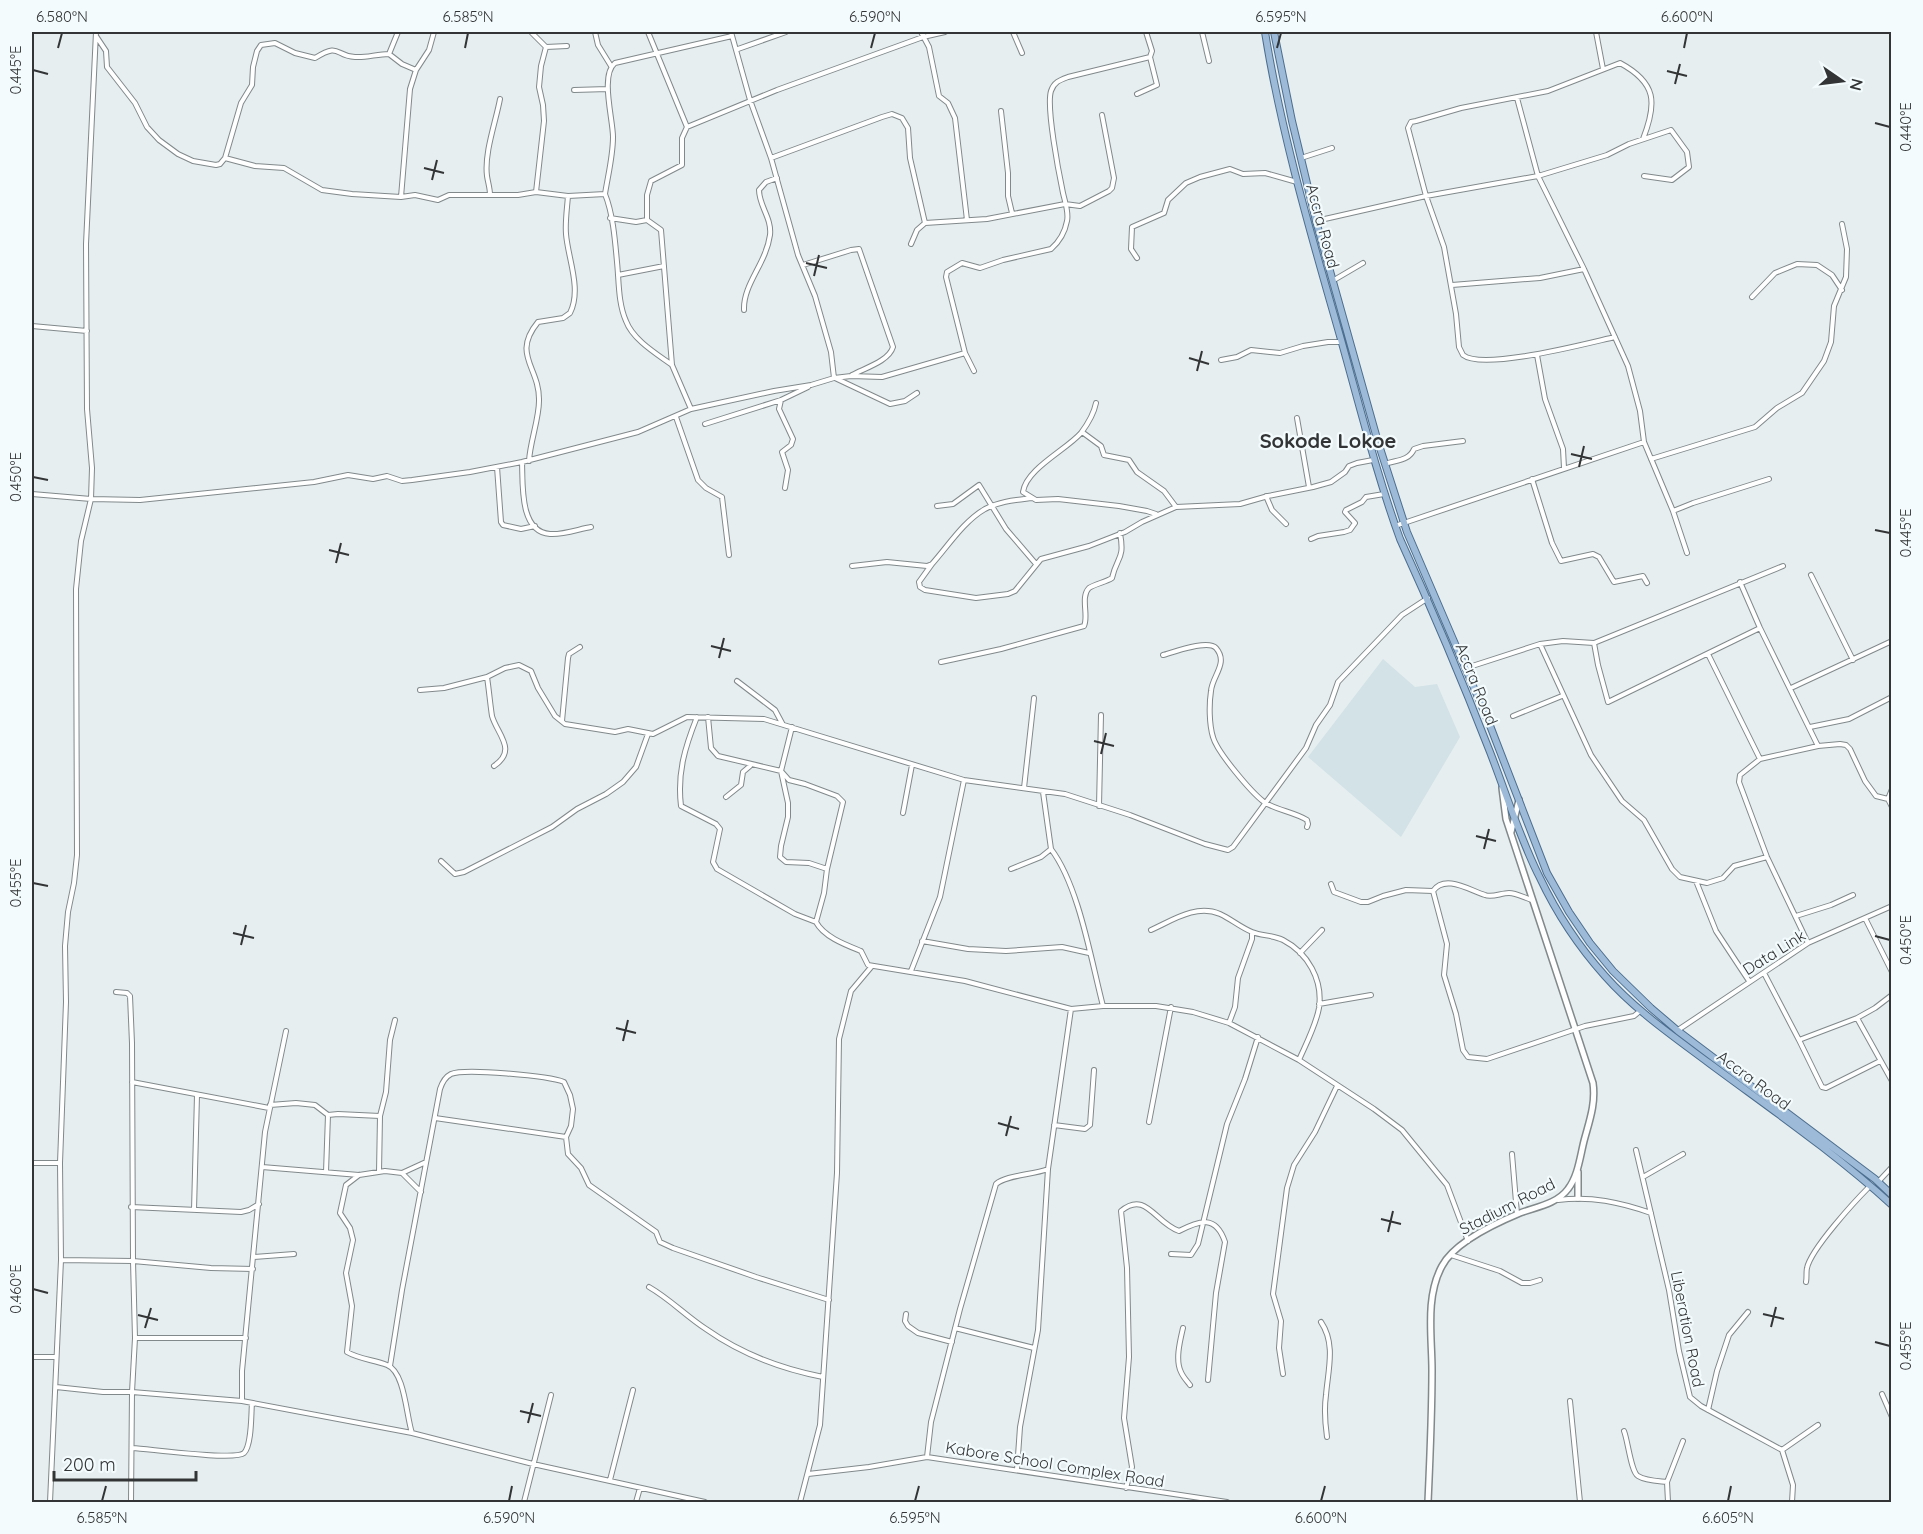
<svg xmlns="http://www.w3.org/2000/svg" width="1923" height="1534" viewBox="0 0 1923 1534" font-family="Quicksand,sans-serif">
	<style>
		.built { fill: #d2e2e7 }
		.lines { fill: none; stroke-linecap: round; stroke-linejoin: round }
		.minor-casing { stroke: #82898b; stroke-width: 6 }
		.secondary-casing { stroke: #82898b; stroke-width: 8 }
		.primary-casing { stroke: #4d6e8f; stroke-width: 8 }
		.minor { stroke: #fff; stroke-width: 4 }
		.secondary { stroke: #fff; stroke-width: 5 }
		.primary { stroke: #9dbbd9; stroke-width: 6 }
		.ticks { fill: none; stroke: #323435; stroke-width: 2 }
		.labels { text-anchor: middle; stroke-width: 4.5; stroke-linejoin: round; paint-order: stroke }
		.street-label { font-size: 16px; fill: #323435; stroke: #f3fbfd }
		.quarter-label { font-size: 20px; font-weight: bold; fill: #323435; stroke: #f3fbfd }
		.neatline { fill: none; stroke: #323435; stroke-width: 2 }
		.ticks-label { font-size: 15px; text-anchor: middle; fill: #323435 }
	</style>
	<rect width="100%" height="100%" fill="#e6eef0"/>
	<path class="built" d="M1383,659l32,28 22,-3 23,53 -59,100 -93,-80z"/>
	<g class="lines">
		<g class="minor-casing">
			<path id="minor" d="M96,32l-10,212 1,165 5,59 -1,31 49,1 174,-18 34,-7 25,4 14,-3 15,5 10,-1 58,-8 52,-10 116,-30 53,-23 83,-18 37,-6 23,-7 17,-2 31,1 83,-24
				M398,32l-9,22 13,10 14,6
				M531,32l15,15 -5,19 -2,21 4,18 1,16 -8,71
				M595,32l3,13 13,21
				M648,32l39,95
				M731,32l19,68 21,58 27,97 17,41 16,56 3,26
				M921,32l8,15 10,49 9,7 7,15 12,102
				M1013,32l9,21
				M1202,32l7,29
				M1596,32l7,37
				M96,36l10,15 1,16 28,36 12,24 12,13 19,14 15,7 23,4 4,-1 5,-6 16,-55 11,-18 1,-18 4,-16 4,-6 14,-2 20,10 20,5c26,-16 19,-2 40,-1 11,1 22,-3 34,-3
				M546,47l21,-1
				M738,49l48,-17
				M574,90l34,-1
				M1137,94l20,-9 -7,-28
				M1517,98l21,78 46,93 44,97 12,45 4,31 29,69 14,42
				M1001,111l7,62v23l4,17
				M225,158l30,8 29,2 38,22 30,4 49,3 14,-2 23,5 11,-5h69l18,-3 32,4 37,-2
				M771,158l111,-41 10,-3 10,4 6,10 2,30 15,65
				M1301,158l31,-10
				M490,195c0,-7 -2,-12 -3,-19 -3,-23 9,-55 13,-77
				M401,197l9,-108 6,-19 13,-20 5,-18
				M610,218l26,4 11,-2 14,10 11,135 19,44
				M647,220v-25l4,-14 31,-16v-27l5,-11 90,-37 146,-53 22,-5
				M1316,221l110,-25 112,-20 69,-21 22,-11 42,-14 16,22 2,15 -17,13 -28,-4
				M911,244l6,-14 8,-7 62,-4 78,-15 15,2 29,-15 3,-3 2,-10 -12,-63
				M1137,258l-6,-9 1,-22 32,-14 4,-13 18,-17 14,-6 30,-8 13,5 22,-1 32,9
				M803,265l48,-15 8,-1 34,98c-4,14 -28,21 -41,28
				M618,275l46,-9
				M1334,280l29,-17
				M1452,285l88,-7 44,-9
				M1752,297l23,-24 22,-9 20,1 15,10 10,15
				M744,310c-1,-26 22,-46 26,-75 2,-17 -11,-29 -11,-45l7,-8 11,-4
				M32,326l55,5
				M1615,337c-27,6 -132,34 -152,18l-4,-8 -3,-33 -12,-67 -18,-51 -18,-68 3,-6 5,-1 45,-13 87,-17 72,-28c37,20 37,40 23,76
				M1537,355l8,44 18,50 1,19
				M1221,360l16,-3 14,-7 29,3 23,-7 25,-4h13
				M672,365c-15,-11 -39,-25 -46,-44 -8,-18 -7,-40 -9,-59 -2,-22 -4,-48 -12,-68 3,-19 8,-38 8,-57 0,-18 -13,-62 2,-74l117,-27
				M974,371l-9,-18 -19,-76 1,-5 15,-9 18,5 23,-8 48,-11c8,-7 14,-17 16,-28 2,-9 -2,-19 -4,-28 -4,-19 -17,-86 -12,-102 3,-9 9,-11 17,-14l82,-20 2,-6 -6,-19
				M835,378l55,26 15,-3 12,-8
				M781,400l-2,9 14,30 -2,6 -9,7 6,18 -3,18
				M1096,403c-2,10 -9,22 -15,30 -15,17 -55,36 -58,59l13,8 22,-1 61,7 28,5 9,3
				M676,417l22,63 8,8 16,9 7,58
				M1297,418l12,69
				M705,424l76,-24 27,-13
				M1082,432l19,14 3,9 25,5 8,12 27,19 12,16
				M1651,459l104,-32 22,-19 25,-15 22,-32 7,-19 3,-36 12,-29 1,-28 -5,-25
				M529,461c1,-19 10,-42 10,-60 1,-34 -28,-46 -1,-79l25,-4 7,-5c12,-24 -2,-54 -4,-79 -1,-12 1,-25 2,-38
				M522,462c1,21 -3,70 28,72 13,1 29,-5 41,-7
				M1385,464c11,-4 24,-3 29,-15l9,-3 40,-5
				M497,467l4,55 2,3 18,4 14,-3
				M1532,479l20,64 9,18 32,-7 6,3 15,25 29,-6 4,7
				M32,494l59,5 -10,42 -5,48 1,266 -3,28 -6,29 -3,34 1,56 -6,161 1,97 -11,242
				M1266,496l6,14 14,14
				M937,506l16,-2 26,-19 27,44 30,35
				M1673,511l20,-8 76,-24
				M1395,526l249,-84
				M1311,539l7,-3 26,-4 6,-2 5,-7 -10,-11 1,-2 16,-8 4,-5 18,-3
				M932,564l-13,18 1,5 5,3 51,8 32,-4 7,-3 26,-32 48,-13 36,-14 17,-10 34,-15 64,-3 28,-8 45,-9 18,-5 14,-10 4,-6 8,-3 16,-3
				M852,566l35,-4 40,4 5,-2c16,-18 32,-43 53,-55 15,-8 31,-9 47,-11
				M1811,575l42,85
				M1740,582l20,46 58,118
				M1594,643l4,22 10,37 152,-74
				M1540,644l51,111 31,46 22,19 28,49 8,8 27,6 16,-5 11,-12 33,-9
				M1708,654l52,105
				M1163,655c11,-3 45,-16 53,-7 13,15 -4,28 -5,43 -2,13 -2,33 2,46 4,15 38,55 51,65 12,8 30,10 43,18l1,4 -1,3
				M941,662l60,-13 83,-23c5,-10 -4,-29 5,-38 6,-4 17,-6 23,-10 5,-22 13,-18 8,-45
				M1466,668l74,-24 23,-3 31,2 189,-77
				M487,677c2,13 3,26 5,39 5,18 26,34 2,50
				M737,681l38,29 7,13
				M1791,688l101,-47
				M420,690l24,-2 43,-11 18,-9 14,-3 12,6 7,17 17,28 10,8 50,8 13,-3 25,5 34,-17 77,2 200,61 101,14 65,21 75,29 23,6 5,-3 73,-99 10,-23 14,-20 8,-23 64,-67 26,-17
				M1513,716l49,-20
				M697,717c-12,30 -20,56 -16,89l35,18 4,5 -7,33 4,7 78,45 21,8
				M708,717l3,31 7,8 63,15 8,9 16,4 32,12 6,6 -16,67
				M562,721l6,-63 1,-4 11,-7
				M792,727l-11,44 7,32v14l-7,29 -1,11 6,5 23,1 18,6 -3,24 -8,29c8,15 30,23 45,29l7,14 97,16 106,28 32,-3h53l37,6 36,11 70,37 75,49 28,21 45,55 21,56
				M1810,727l39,-8 43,-22
				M1024,788l10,-90
				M1892,789l-4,10 4,8
				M1043,792l8,57c28,37 40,111 52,157
				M726,797l15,-12 2,-13 7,-6
				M1099,806l2,-91
				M903,813l9,-48
				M441,861l14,13 9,-2 88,-45 25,-18 29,-15 17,-12 13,-15 12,-33
				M1011,869l30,-12 10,-8
				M1696,881l20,50 33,50
				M1331,884l3,8 27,10h7l15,-6 23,-6 27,1c12,-17 36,-1 52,4 7,3 16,-2 24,-2 7,0 16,5 23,7
				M1433,891l14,53 -3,31 12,39 7,36 5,7 19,2 98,-33 49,-10 6,-5
				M1796,916l35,-11 22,-10
				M1865,918l27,54
				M1151,930c22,-10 45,-26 69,-16 11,5 20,13 32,18 10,4 21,3 31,8 25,13 40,40 36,68 -3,17 -13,36 -20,52
				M922,941l46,8 38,2 56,-4 27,6
				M1808,943l-41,-86 -28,-75 1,-7 20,-16 58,-13 22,-2 6,1 4,4 15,32 11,15 12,3
				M1300,953l22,-23
				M911,971l29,-74 24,-117
				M1764,973l35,67 58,-22 35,63
				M116,992l11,1 3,3 2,47 1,218 78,7 42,1
				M1319,1004l52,-9
				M1857,1018l18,-10 17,-13
				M1229,1023l6,-16 3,-29 14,-39v-7
				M1678,1030l130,-87 84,-37
				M1799,1040l23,47 4,1 54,-27
				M132,1082l137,26
				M270,1105l26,-2 19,2 13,10 -2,57
				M328,1115l10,-1 42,2
				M435,1118l131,19
				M1149,1122l22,-115
				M1054,1125l31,4 5,-4 4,-55
				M1636,1150l33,140 10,61 11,46 11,9 81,44 11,35 -1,17
				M1512,1154l5,60
				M32,1163h28
				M262,1167l97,8 26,-4 17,2 19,19
				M379,1172l1,-56 6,-24 4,-52 5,-20
				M402,1173l24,-11
				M359,1175l-13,10 -6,28 10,15 3,12 -7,33 6,33 -5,46c12,7 27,8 40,13 18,7 19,50 25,68
				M1643,1177l40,-23
				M1878,1182l14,-15
				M1558,1200c34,-4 61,2 93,13
				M131,1207l110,5 8,-2 10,-6
				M194,1210l3,-115
				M1171,1254l20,1 7,-11 29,-120 18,-45 13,-42
				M1451,1255l49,16 22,12h8l10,-3
				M254,1257l40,-3
				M61,1260l72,1 2,77 -3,54 -1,110
				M1806,1282c1,-4 0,-10 1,-14 4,-19 48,-67 63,-82
				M649,1287c21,12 37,29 57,42 34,24 76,40 117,48
				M906,1314l-1,7 3,5 10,7 34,9
				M1321,1322c15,22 7,48 5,73 -2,14 -1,28 1,42
				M955,1328l79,20
				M1183,1328c-3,13 -8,32 -2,44 2,5 6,9 9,13
				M135,1338h111
				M32,1357h23
				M390,1366l12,-76 38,-201c2,-6 5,-12 11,-15 14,-6 98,2 113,8l6,13 3,14 -2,17 -5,11 2,17 13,14 8,17 67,47 4,10 13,6 83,29 73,23
				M1283,1374l-4,-26 2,-27 -8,-27 14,-106 7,-23 21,-33 22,-46
				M56,1387l47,5h29l110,9 170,32 121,31 172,38
				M1882,1394l10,23
				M242,1401v-30l23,-239 21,-101
				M1570,1401l10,101
				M1708,1410l9,-39 12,-36 19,-23
				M1624,1431c4,10 7,41 14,45 8,5 20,5 29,6
				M133,1448c17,1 102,13 111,5 8,-8 7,-39 8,-50
				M1782,1450l36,-25
				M927,1457l4,-35 29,-113 36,-125c10,-9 37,-9 52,-15
				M1017,1470l3,-43 18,-97 10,-161 23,-160
				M808,1474l61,-7 58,-10 300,45
				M610,1480l23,-90
				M1126,1488l6,-21 -8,-49 5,-61 -2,-89 -6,-57c25,-21 34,12 58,20 21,-11 37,-16 46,11l-9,51 -8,87
				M524,1502l27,-107
				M636,1502l4,-14
				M800,1502l20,-77 17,-252 2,-134 12,-48 21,-25
				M1668,1502l-1,-20 16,-41"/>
		</g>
		<g class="secondary-casing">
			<path id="secondary" d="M1511,832l8,-32
				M1578,1172v26
				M1428,1502c2,-44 4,-88 4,-132 0,-33 -7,-73 10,-104 12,-23 54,-43 78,-53 16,-6 37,-9 48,-24 10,-13 12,-32 16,-48 5,-19 12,-37 9,-58l-87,-264 -4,-31"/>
		</g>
		<g class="primary-casing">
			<path id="primary" d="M1265,32c16,100 45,199 73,297 20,70 37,141 62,210 32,70 62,141 90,213 16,41 30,87 50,126 17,36 39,69 65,98 30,34 68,60 104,87 62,46 126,90 183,142
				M1274,32l18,89 24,100 62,221 29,90 82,191 58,150 22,39 21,31 23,28 38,37 27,23 197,148 17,16"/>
		</g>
		<use href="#minor" class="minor"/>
		<use href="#secondary" class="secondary"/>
		<use href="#primary" class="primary"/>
	</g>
	<path class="ticks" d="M58,48l4,-15M465,48l3,-15M871,48l4,-15M1277,48l4,-15M1684,48l3,-15M33,70l15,4M1667,71l20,5M1675,84l5,-20M1875,123l15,4M424,168l20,5M432,180l5,-20M806,263l21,5M814,276l5,-21M1189,358l20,6M1197,371l5,-20M1571,454l21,5M1579,467l5,-21M33,477l15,3M1875,530l15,3M329,550l20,5M336,563l5,-20M711,646l20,5M719,658l5,-20M1094,741l20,5M1101,754l5,-21M1476,836l20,5M1484,849l5,-20M33,883l15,3M233,933l21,5M1875,936l15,4M241,945l5,-20M616,1028l20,5M623,1041l5,-21M998,1123l21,6M1006,1136l5,-20M1381,1219l20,5M1388,1232l5,-21M33,1289l15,4M1763,1314l21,5M138,1315l20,5M1771,1327l5,-20M145,1328l6,-20M1875,1342l15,4M520,1411l21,5M528,1423l5,-20M102,1501l4,-15M509,1501l3,-15M915,1501l4,-15M1321,1501l4,-15M1728,1501l3,-15"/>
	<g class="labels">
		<g class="street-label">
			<text transform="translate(1323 226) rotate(75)" y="6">Accra Road</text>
			<text transform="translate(1477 684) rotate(68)" y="6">Accra Road</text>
			<text transform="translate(1774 952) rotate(-32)" y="6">Data Link</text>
			<text transform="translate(1754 1080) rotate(37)" y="6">Accra Road</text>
			<text transform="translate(1507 1206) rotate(-27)" y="6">Stadium Road</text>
			<text transform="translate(1688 1329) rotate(79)" y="6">Liberation Road</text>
			<text transform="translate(1055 1464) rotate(9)" y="6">Kabore School Complex Road</text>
		</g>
		<g class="quarter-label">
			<text x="1328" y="448">Sokode Lokoe</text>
		</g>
	</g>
	<rect width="1923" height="1534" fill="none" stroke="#f3fbfd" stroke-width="66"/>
	<g transform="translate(1842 81) rotate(104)" stroke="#f3fbfd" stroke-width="4.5" paint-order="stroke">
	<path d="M0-4.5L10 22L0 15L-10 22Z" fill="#323435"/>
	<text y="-9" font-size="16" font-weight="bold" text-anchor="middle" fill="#323435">N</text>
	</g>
	<path d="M54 1471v9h142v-9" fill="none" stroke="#323435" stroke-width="3"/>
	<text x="63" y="1471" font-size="18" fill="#323435" stroke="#f3fbfd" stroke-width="4.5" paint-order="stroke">200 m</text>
	<rect x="33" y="33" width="1857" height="1468" class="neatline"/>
	<g class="ticks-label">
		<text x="62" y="22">6.580°N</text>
		<text x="468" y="22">6.585°N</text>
		<text x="875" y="22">6.590°N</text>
		<text x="1281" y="22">6.595°N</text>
		<text x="1687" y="22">6.600°N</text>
		<text transform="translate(16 70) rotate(-90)" y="5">0.445°E</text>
		<text transform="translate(1906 127) rotate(-90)" y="5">0.440°E</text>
		<text transform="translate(16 477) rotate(-90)" y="5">0.450°E</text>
		<text transform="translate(1906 533) rotate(-90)" y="5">0.445°E</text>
		<text transform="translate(16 883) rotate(-90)" y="5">0.455°E</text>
		<text transform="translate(1906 940) rotate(-90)" y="5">0.450°E</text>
		<text transform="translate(16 1289) rotate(-90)" y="5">0.460°E</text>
		<text transform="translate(1906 1346) rotate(-90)" y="5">0.455°E</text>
		<text x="102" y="1523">6.585°N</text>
		<text x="509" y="1523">6.590°N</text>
		<text x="915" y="1523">6.595°N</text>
		<text x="1321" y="1523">6.600°N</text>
		<text x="1728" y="1523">6.605°N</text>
	</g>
</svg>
